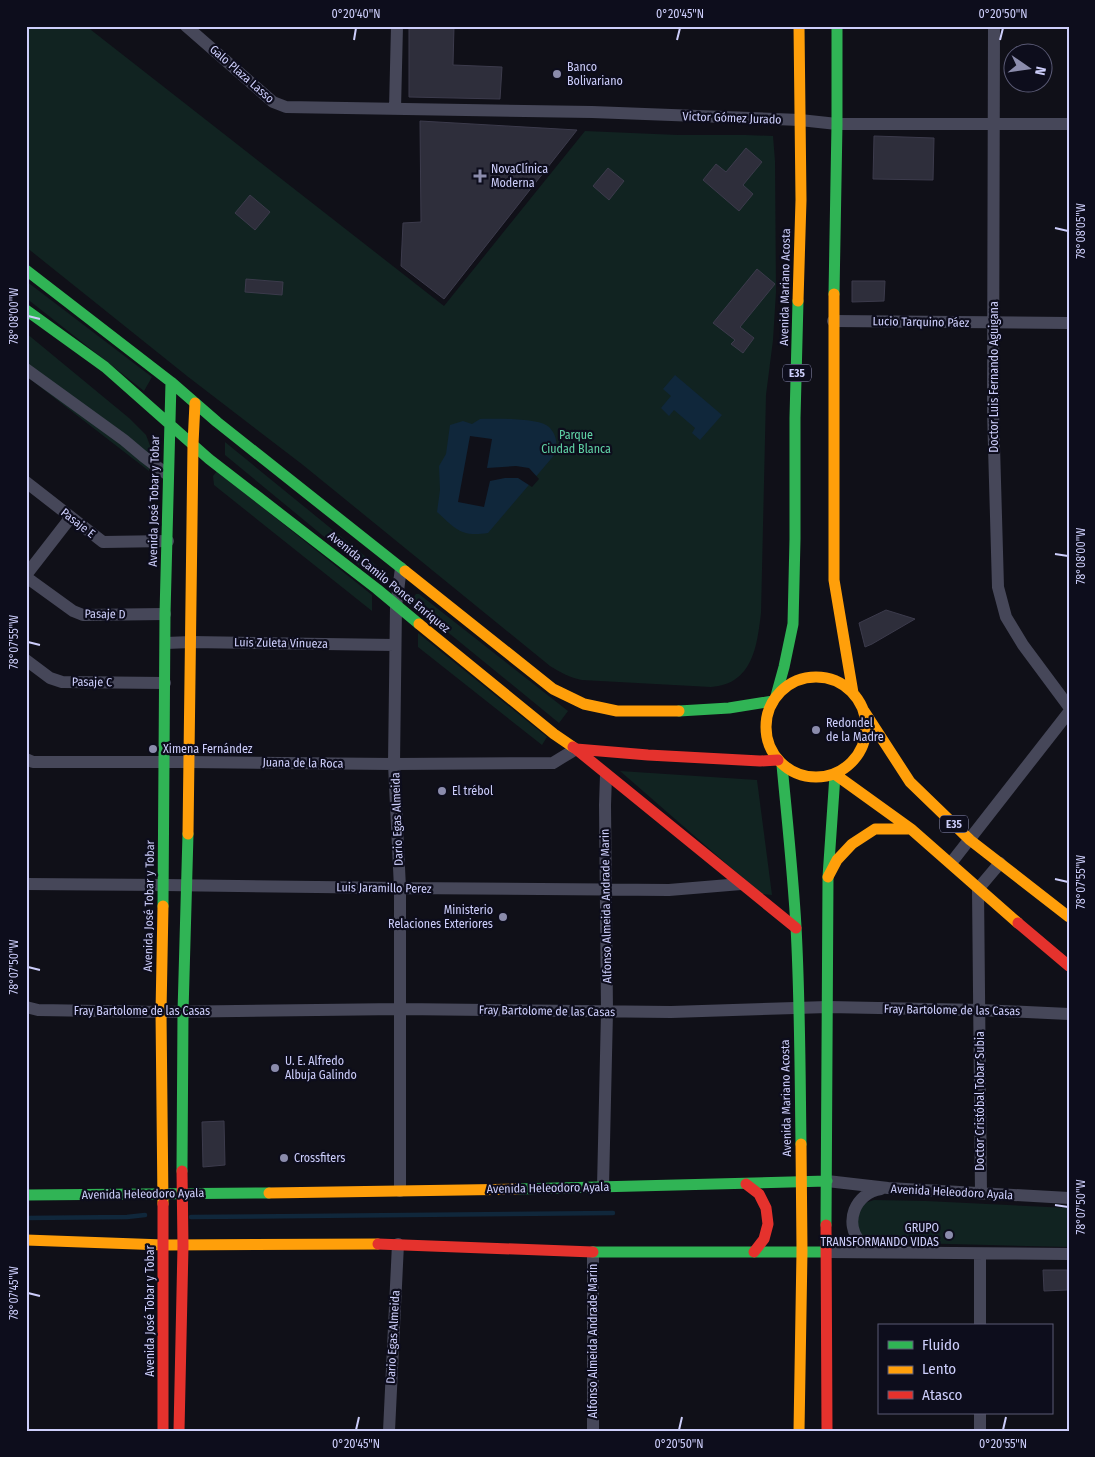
<svg xmlns="http://www.w3.org/2000/svg" width="1095" height="1457" viewBox="0 0 1095 1457" font-family="'Fira Sans Condensed',sans-serif">
	<style>
		.green { fill: #112321 }
		.water { fill: #10273b }
		.pier { fill: #101018 }
		.lines { fill: none; stroke-linecap: round; stroke-linejoin: round }
		.stream { stroke: #10273b; stroke-width: 4.5 }
		.building { fill: #2e2e3b; stroke: #3c3b4c }
		.street { stroke: #464759; stroke-width: 12 }
		.fast { stroke: #30b455; stroke-width: 11 }
		.slow { stroke: #ff9f0a; stroke-width: 11 }
		.jam { stroke: #e5322d; stroke-width: 11 }
		.ticks { fill: none; stroke: #cdcefb; stroke-width: 2 }
		.poi-dot { fill: #8b8cac; stroke: #0d0d1c; stroke-width: 2 }
		.labels { text-anchor: middle; stroke-width: 4.5; stroke-linejoin: round; paint-order: stroke }
		.shield { fill: #0d0d1c; stroke: #9394b8; stroke-width: 1 }
		.shield-label { font-size: 11px; font-weight: bold; fill: #cdcefb }
		.poi-label { font-size: 12px; fill: #cdcefb; stroke: #0d0d1c; text-anchor: start }
		.street-label { font-size: 12px; fill: #cdcefb; stroke: #0d0d1c }
		.park-label { font-size: 12px; fill: #60d3a6; stroke: #0d0d1c }
		.neatline { fill: none; stroke: #cdcefb; stroke-width: 2 }
		.ticks-label { font-size: 12px; text-anchor: middle; fill: #cdcefb }
	</style>
	<rect width="100%" height="100%" fill="#101018"/>
	<path class="green" d="M26,26h21l2,2 1,-2h36l358,280 141,-175 93,4h67l28,1 2,25 1,131 -3,48 -7,55 -5,218c-4,33 -8,71 -50,74l-129,-7c-12,-2 -22,-8 -32,-14l-247,-201 -116,-89 -161,-129z
		M26,281l126,96 -8,14 -118,-93z
		M26,333l103,85 17,17 6,16 -3,20 -123,-95z
		M225,442l152,124 -4,11 -148,-122z
		M217,471l155,124v16l-158,-126 -1,-9z
		M416,594h3l149,117 -9,12 -147,-120v-4z
		M418,633l129,104 -5,8 -124,-98z
		M620,771l137,9 15,115 -11,-1z
		M874,1200l52,1 143,7v39l-199,-5 -7,-4 -6,-6v-21l5,-7z"/>
	<path class="water" d="M675,375l47,40 -22,25 -8,-7 3,-5 -21,-18 -5,6 -8,-8 10,-12 -8,-7z
		M480,419c15,0 61,-2 70,9 7,8 7,16 6,25l-68,80c-28,4 -32,-4 -51,-21l3,-22 -1,-24 7,-12 4,-29 13,-4 9,3z"/>
	<path class="pier" d="M470,436l22,3 -5,29 29,-2 13,2 10,11 -7,8 -14,-9h-13l-15,3 -6,26 -26,-5z"/>
	<g class="lines">
		<path class="stream" d="M191,1217l422,-4
			M26,1218l101,-1 18,-2"/>
	</g>
	<path class="building" d="M409,26h45l-1,39 49,2 -2,32 -91,-2z
		M420,121l157,9 -133,169 -43,-33 2,-43 18,-1z
		M874,136l60,2 -1,42 -60,-1z
		M746,148l16,14 -19,23 10,9 -14,17 -36,-31 13,-16 10,8z
		M608,168l16,13 -15,19 -16,-14z
		M250,195l20,17 -15,18 -20,-17z
		M757,269l18,15 -35,43 14,11 -11,15 -12,-9 4,-4 -22,-17z
		M246,279l37,3 -1,13 -37,-3z
		M852,281h33l-1,20 -32,1z
		M886,610l29,9 -43,25 -7,3 -6,-24z
		M224,1121l1,44 -22,2 -1,-45z
		M1043,1270h24v20l-23,1z"/>
	<g class="lines">
		<path class="street" d="M186,26l87,76 13,5 306,5 208,8 37,4h232
			M994,26l-1,385 5,176 8,30 17,28 46,62
			M395,109l2,-83
			M833,321l236,2
			M26,369l98,71 19,16 25,19
			M26,482l77,60 65,-1
			M26,575l45,-58
			M26,577l47,34 10,4 82,-1
			M166,643l25,-1 204,3
			M26,660l24,18 12,4 103,1
			M26,759l7,3h156l205,2 159,-1 23,-14
			M951,863l118,-151
			M26,884l138,1 236,3 269,2 72,-6
			M26,1007l12,3 123,2 239,-3 271,3 157,-5 152,3 89,4
			M827,1181l61,7 181,10
			M603,1187l4,-175 -2,-207 1,-30
			M400,1191v-303l-6,-124 2,-158 5,-38
			M981,1194l-3,-305 22,-26
			M825,1252l244,2
			M874,1252c-4,-2 -10,-5 -13,-9 -18,-20 -6,-50 20,-54
			M980,1254v72
			M980,1413v18
			M389,1431l9,-187
			M593,1431v-179"/>
		<path class="fast" d="M26,270l145,112 46,40 188,149
			M834,294l3,-170v-98
			M26,310l79,57 104,92 168,130 42,35
			M776,696l8,-29 9,-43 2,-85v-121l3,-117
			M679,711l50,-3 44,-7
			M782,765c5,54 11,108 14,162 4,72 4,144 5,217
			M163,906l2,-292 6,-232
			M182,1171l1,-159 5,-178
			M518,1189l309,-8
			M26,1195l243,-2
			M826,1225l2,-348 7,-102
			M593,1252h232"/>
		<path class="slow" d="M834,294v286l19,113
			M798,301l3,-101 -2,-174
			M405,571l148,118 31,15 33,7h62
			M419,624l135,110 19,13
			M766 727a50 50 0 1 1 100 0a50 50 0 1 1-100 0Z
			M864,711l46,71 60,58 99,77
			M836,775l75,54 107,94
			M188,834l5,-390 2,-41
			M828,877l9,-17 15,-16 23,-15h36
			M269,1193l249,-4
			M163,1204l-2,-192 2,-106
			M26,1240l138,5 214,-1
			M799,1431l3,-180 -1,-107"/>
		<path class="jam" d="M573,747l3,2 72,6 112,6 18,-1
			M576,749l220,179
			M1018,923l51,43
			M746,1184l13,10 7,14 2,16 -4,15 -10,13
			M826,1225l1,206
			M378,1244l215,8
			M163,1431v-227
			M179,1431l4,-185 -1,-75"/>
	</g>
	<path class="ticks" d="M354,40l2,-12M677,40l3,-12M1000,40l3,-12M1055,228l13,3M28,316l12,3M1055,554l13,2M28,642l12,3M1055,879l13,3M28,967l12,3M1055,1205l13,2M28,1293l12,3M356,1430l3,-13M679,1430l3,-13M1003,1430l3,-13"/>
	<g class="poi-dot">
		<circle cx="557" cy="74" r="5"/>
		<path d="M477.5 168.5h5v5h5v5h-5v5h-5v-5h-5v-5h5z"/>
		<circle cx="816" cy="730" r="5"/>
		<circle cx="153" cy="749" r="5"/>
		<circle cx="442" cy="791" r="5"/>
		<circle cx="503" cy="917" r="5"/>
		<circle cx="275" cy="1068" r="5"/>
		<circle cx="284" cy="1158" r="5"/>
		<circle cx="949" cy="1235" r="5"/>
	</g>
	<g class="labels">
		<g class="shield">
			<rect x="783" y="364.5" width="28" height="17" rx="4"/>
			<rect x="940" y="815.5" width="28" height="17" rx="4"/>
		</g>
		<g class="shield-label">
			<text x="797" y="377">E35</text>
			<text x="954" y="828">E35</text>
		</g>
		<g class="poi-label">
			<text x="567" y="71">Banco<tspan x="567" dy="14">Bolivariano</tspan></text>
			<text x="491" y="173">NovaClínica<tspan x="491" dy="14">Moderna</tspan></text>
			<text x="826" y="727">Redondel<tspan x="826" dy="14">de la Madre</tspan></text>
			<text x="163" y="753">Ximena Fernández</text>
			<text x="452" y="795">El trébol</text>
			<text x="493" y="914" text-anchor="end">Ministerio<tspan x="493" dy="14">Relaciones Exteriores</tspan></text>
			<text x="285" y="1065">U. E. Alfredo<tspan x="285" dy="14">Albuja Galindo</tspan></text>
			<text x="294" y="1162">Crossfiters</text>
			<text x="939" y="1232" text-anchor="end">GRUPO<tspan x="939" dy="14">TRANSFORMANDO VIDAS</tspan></text>
		</g>
		<g class="street-label">
			<text transform="translate(242 74) rotate(41)" y="4">Galo Plaza Lasso</text>
			<text transform="translate(732 118) rotate(2)" y="4">Victor Gómez Jurado</text>
			<text transform="translate(785 287) rotate(-89)" y="4">Avenida Mariano Acosta</text>
			<text transform="translate(921 322) rotate(1)" y="4">Lucio Tarquino Páez</text>
			<text transform="translate(994 377) rotate(-90)" y="4">Doctor Luis Fernando Aguigana</text>
			<text transform="translate(154 501) rotate(-89)" y="4">Avenida José Tobar y Tobar</text>
			<text transform="translate(78 523) rotate(38)" y="4">Pasaje E</text>
			<text transform="translate(389 582) rotate(39)" y="4">Avenida Camilo Ponce Enriquez</text>
			<text transform="translate(105 614) rotate(1)" y="4">Pasaje D</text>
			<text transform="translate(281 643) rotate(1)" y="4">Luis Zuleta Vinueza</text>
			<text transform="translate(92 682) rotate(1)" y="4">Pasaje C</text>
			<text transform="translate(303 763) rotate(1)" y="4">Juana de la Roca</text>
			<text transform="translate(397 819) rotate(-92)" y="4">Dario Egas Almeida</text>
			<text transform="translate(384 888) rotate(1)" y="4">Luis Jaramillo Perez</text>
			<text transform="translate(149 906) rotate(-89)" y="4">Avenida José Tobar y Tobar</text>
			<text transform="translate(606 906) rotate(-91)" y="4">Alfonso Almeida Andrade Marin</text>
			<text transform="translate(952 1010) rotate(1)" y="4">Fray Bartolome de las Casas</text>
			<text x="142" y="1015">Fray Bartolome de las Casas</text>
			<text transform="translate(547 1011) rotate(1)" y="4">Fray Bartolome de las Casas</text>
			<text transform="translate(786 1098) rotate(-91)" y="4">Avenida Mariano Acosta</text>
			<text transform="translate(980 1101) rotate(-90)" y="4">Doctor Cristóbal Tobar Subia</text>
			<text transform="translate(548 1188) rotate(-1)" y="4">Avenida Heleodoro Ayala</text>
			<text transform="translate(952 1192) rotate(3)" y="4">Avenida Heleodoro Ayala</text>
			<text transform="translate(143 1194) rotate(-1)" y="4">Avenida Heleodoro Ayala</text>
			<text transform="translate(150 1311) rotate(-90)" y="4">Avenida José Tobar y Tobar</text>
			<text transform="translate(393 1337) rotate(-87)" y="4">Dario Egas Almeida</text>
			<text transform="translate(593 1341) rotate(-90)" y="4">Alfonso Almeida Andrade Marin</text>
		</g>
		<g class="park-label">
			<text x="576" y="439">Parque<tspan x="576" dy="14">Ciudad Blanca</tspan></text>
		</g>
	</g>
	<rect width="1095" height="1457" fill="none" stroke="#0d0d1c" stroke-width="55"/>
	<rect x="878" y="1324" width="175" height="90" fill="#0d0d1c" stroke="#5a5a75"/>
	<rect x="888" y="1341" width="25" height="8" fill="#30b455" stroke="#5a5a75"/>
	<text x="922" y="1350" font-size="15" fill="#cdcefb">Fluido</text>
	<rect x="888" y="1366" width="25" height="8" fill="#ff9f0a" stroke="#5a5a75"/>
	<text x="922" y="1374" font-size="15" fill="#cdcefb">Lento</text>
	<rect x="888" y="1391" width="25" height="8" fill="#e5322d" stroke="#5a5a75"/>
	<text x="922" y="1400" font-size="15" fill="#cdcefb">Atasco</text>
	<g transform="translate(1028 68) rotate(103)"><circle r="24" fill="#0d0d1c" stroke="#5a5a75"/>
	<path d="M0-4L9 19L0 12L-9 19Z" fill="#8b8cac"/>
	<text y="-8" font-size="14" font-weight="bold" text-anchor="middle" fill="#cdcefb">N</text>
	</g>
	<rect x="28" y="28" width="1040" height="1402" class="neatline"/>
	<g class="ticks-label">
		<text x="356" y="18">0°20'40"N</text>
		<text x="680" y="18">0°20'45"N</text>
		<text x="1003" y="18">0°20'50"N</text>
		<text transform="translate(1081 231) rotate(-90)" y="4">78°08'05"W</text>
		<text transform="translate(14 316) rotate(-90)" y="4">78°08'00"W</text>
		<text transform="translate(1081 556) rotate(-90)" y="4">78°08'00"W</text>
		<text transform="translate(14 642) rotate(-90)" y="4">78°07'55"W</text>
		<text transform="translate(1081 882) rotate(-90)" y="4">78°07'55"W</text>
		<text transform="translate(14 967) rotate(-90)" y="4">78°07'50"W</text>
		<text transform="translate(1081 1207) rotate(-90)" y="4">78°07'50"W</text>
		<text transform="translate(14 1293) rotate(-90)" y="4">78°07'45"W</text>
		<text x="356" y="1448">0°20'45"N</text>
		<text x="679" y="1448">0°20'50"N</text>
		<text x="1003" y="1448">0°20'55"N</text>
	</g>
</svg>
